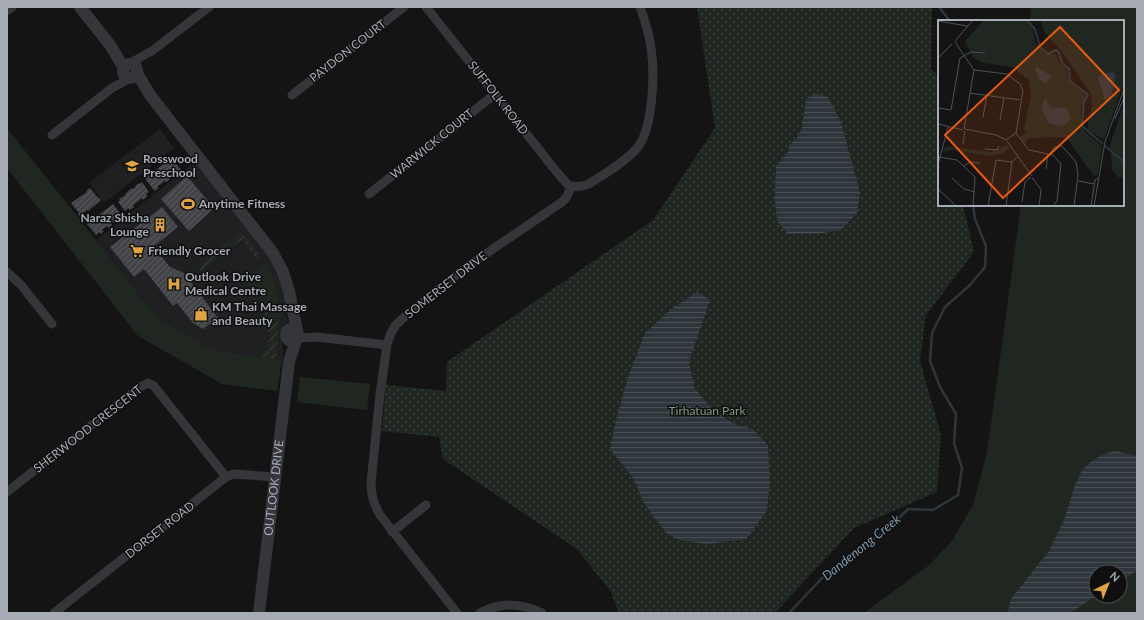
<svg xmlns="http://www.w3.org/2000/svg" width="1144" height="620" viewBox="0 0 1144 620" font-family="Lato,sans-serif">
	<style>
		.built { fill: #202022 }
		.grass { fill: #202721; fill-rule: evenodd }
		.park { fill: url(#park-dots) }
		.garden { fill: url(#garden-furrows) }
		.water { fill: url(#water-rules) }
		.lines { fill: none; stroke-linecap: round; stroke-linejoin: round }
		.stream { stroke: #2e363c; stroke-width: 2.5 }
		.building { fill: url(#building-hatch) }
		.minor { stroke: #35363a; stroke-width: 9 }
		.tertiary { stroke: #35363a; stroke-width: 12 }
		.labels { text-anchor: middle; stroke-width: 3; stroke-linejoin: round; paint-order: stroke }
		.street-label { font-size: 12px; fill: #a6abb4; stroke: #0f0f10 }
		.poi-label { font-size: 12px; font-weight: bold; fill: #a6abb4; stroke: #0f0f10; text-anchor: start }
		.park-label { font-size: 12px; fill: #7f9d80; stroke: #0f0f10 }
		.water-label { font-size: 13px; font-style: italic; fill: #809aac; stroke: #0f0f10 }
		.inset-river { fill: none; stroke: #2e363c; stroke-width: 2 }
		.inset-road { fill: none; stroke: #4e5055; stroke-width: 1 }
		.view { fill: #e8590c; fill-opacity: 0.15; stroke: #e8590c; stroke-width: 2 }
		.inset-edge { fill: none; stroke: #a6abb4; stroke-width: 2 }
	</style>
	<defs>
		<pattern id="park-dots" width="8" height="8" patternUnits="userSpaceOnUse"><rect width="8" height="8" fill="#202721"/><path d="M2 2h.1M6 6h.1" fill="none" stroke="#3d443f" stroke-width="1.8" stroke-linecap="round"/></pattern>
		<pattern id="garden-furrows" width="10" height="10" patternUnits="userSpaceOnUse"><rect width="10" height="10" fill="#202721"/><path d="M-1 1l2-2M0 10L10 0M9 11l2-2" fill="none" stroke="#3d443f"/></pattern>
		<pattern id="water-rules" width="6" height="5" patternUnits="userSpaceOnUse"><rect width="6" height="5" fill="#2e363c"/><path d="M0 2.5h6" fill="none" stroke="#495056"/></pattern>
		<pattern id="building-hatch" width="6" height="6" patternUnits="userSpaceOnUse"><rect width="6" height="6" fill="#434448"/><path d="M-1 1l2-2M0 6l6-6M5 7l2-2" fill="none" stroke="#5b5c60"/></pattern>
	</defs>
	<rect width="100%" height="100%" fill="#141415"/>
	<path class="built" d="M160,129l14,19 -70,55 -15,-20z
		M195,162l71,91 9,15 7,16 4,17v13l2,6 -1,5 -4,9 -1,9 2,13 -2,4 -68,-10 -56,-32 -62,-78z"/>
	<path class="grass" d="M1031,7h106v606h-273l64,-47 24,-25 21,-36 14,-52 34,-248h102v-184h-93zM1096,572h24v24h-24z
		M7,128l151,190 56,32 68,10 -5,31 -55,-7 -84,-48 -131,-168z
		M266,263c10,19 16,39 13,61l-35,-43z
		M300,377l70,7 -3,26 -70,-8z"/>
	<path class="park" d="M697,7h235l-1,62 8,8v128h24l11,47 -48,63 -6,46 21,74 -4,57 -83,36 -79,85h-156l-8,-21 -34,-43 -134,-90 -4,-22 -57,-6 4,-46 60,6 1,-29 206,-142 62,-92z"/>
	<path class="garden" d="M241,232l20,25 -9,7 -1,-1 5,-5 -14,-19 -37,29 2,3 -6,5 -2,-7 3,-6z
		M268,311l11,13 -3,35 -15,-2v-8l6,2 3,-18 -12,-14z"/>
	<path class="water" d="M815,93l13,4 13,25 19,71 -3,20 -16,17 -25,4h-28l-11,-13 -2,-23 1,-32 12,-13 1,-8 8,-7 5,-9 4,-30z
		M697,292l13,8 -21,61 5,26 17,21 23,16 19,5 15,16 2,37 -3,29 -21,28 -39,5 -28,-4 -13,-7 -22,-30 -10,-24 -24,-30 5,-25 12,-44 18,-47 28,-25z
		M1115,451l22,5v115l-17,10v-9h-24v24l-26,17h-62l2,-11 3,-6 36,-45 15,-31 10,-32 8,-18 11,-10 11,-6z"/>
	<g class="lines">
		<path class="stream" d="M939,7l11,14
			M789,613l35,-37 29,-24 34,-22 21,-21 25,1 25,-15 4,-27 -8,-25 2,-29 -16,-27 -10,-26 2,-28 13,-26 25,-22 15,-18 1,-21 -11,-27 -2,-14"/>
	</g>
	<path class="building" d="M171,158l10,12 -3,3 -1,-2 -8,7 1,1 -4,3 -1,-1 -8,6 2,1 -4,3 -10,-12 23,-19z
		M187,176l27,32 -25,23 -28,-32z
		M142,182l7,10 -3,2 1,2 -4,4 -1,-2 -9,7 1,2 -4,3 -2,-2 -3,3 -7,-9 2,-2 -1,-1 7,-4 -1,-1 7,-6 1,1 3,-2 -1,-1 4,-3 1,1z
		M90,188l8,10h1l2,2 -13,11 -1,-1 -7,6 -2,-2 1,-1 -8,-10 16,-11 -1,-1z
		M113,204l10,13 -4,2 -1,-1 -7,6 1,1 -4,3 -1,-2 -5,4 2,1 -3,3 -2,-2 -3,3 -9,-11z
		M162,207l16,20 -25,20 2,2 2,-2 6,7 -2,2 9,11 14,6 34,45 -15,11 -10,-6 -16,-20 -4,3 -29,-37 -10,8 -24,-30z"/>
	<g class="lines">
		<path class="minor" d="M426,7l130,164 12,14 4,1
			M7,11l5,-4
			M131,63l15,-9 6,-3 57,-44
			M292,95l112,-88
			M52,135l60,-47 13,-7 3,-3
			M369,194l126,-100
			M7,272l14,13 31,39
			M298,338l19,-1 70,8
			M7,492l133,-105 8,-4 6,3 72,91
			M392,532l34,-27
			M54,613l172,-136 8,-3 41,3
			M457,613l-77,-98c-6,-10 -9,-19 -9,-32l9,-89 7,-49 4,-12 4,-7 7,-7 66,-53 94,-64 4,-4 6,-12c7,1 11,1 17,-2 15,-10 38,-23 49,-37 15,-20 17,-74 13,-99 -2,-14 -6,-28 -11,-41
			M480,613c20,-11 42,-10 62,0"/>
		<g class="tertiary">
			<path d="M80,7l30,38 14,23"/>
			<circle cx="130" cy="71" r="7"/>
			<path d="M137,73l13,22 123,158 10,19 6,19 8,40"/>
			<circle cx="292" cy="335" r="6"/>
			<path id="s1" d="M259,613l30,-251 7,-22"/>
		</g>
	</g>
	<defs>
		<g id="school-bare" transform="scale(1.08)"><path d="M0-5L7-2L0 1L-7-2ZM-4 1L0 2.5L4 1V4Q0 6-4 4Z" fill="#e0a340" stroke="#0f0f10" stroke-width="2.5" paint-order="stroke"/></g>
		<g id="stadium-bare" transform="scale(1.08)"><path d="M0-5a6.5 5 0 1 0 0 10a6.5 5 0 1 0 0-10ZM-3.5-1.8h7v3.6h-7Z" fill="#e0a340" stroke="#0f0f10" stroke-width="2.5" paint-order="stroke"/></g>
		<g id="building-bare" transform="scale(1.08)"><path d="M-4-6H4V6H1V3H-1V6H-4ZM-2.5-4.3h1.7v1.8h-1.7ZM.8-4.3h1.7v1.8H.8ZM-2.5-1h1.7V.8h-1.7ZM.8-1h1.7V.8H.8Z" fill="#e0a340" stroke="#0f0f10" stroke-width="2.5" paint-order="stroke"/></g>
		<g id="supermarket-bare" transform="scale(1.08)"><path d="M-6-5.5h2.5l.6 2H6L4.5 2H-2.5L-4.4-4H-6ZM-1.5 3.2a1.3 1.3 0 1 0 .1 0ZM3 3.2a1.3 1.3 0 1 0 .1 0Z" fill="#e0a340" stroke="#0f0f10" stroke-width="2.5" paint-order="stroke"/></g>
		<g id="hospital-bare" transform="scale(1.08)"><path d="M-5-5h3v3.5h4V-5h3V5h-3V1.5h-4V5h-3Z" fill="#e0a340" stroke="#0f0f10" stroke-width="2.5" paint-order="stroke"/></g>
		<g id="shop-bare" transform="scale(1.08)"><path d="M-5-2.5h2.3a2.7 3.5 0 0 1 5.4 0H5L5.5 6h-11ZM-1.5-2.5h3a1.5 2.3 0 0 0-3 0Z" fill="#e0a340" stroke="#0f0f10" stroke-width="2.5" paint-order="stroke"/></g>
	</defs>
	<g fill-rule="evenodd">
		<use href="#school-bare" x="132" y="166"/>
		<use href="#stadium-bare" x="188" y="204"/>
		<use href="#building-bare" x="160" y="225"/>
		<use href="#supermarket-bare" x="137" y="251"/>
		<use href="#hospital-bare" x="174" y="284"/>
		<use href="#shop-bare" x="201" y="314"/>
	</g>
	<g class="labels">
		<g class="street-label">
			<text transform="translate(348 51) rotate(-38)" y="4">PAYDON COURT</text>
			<text transform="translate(498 98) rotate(52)" y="4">SUFFOLK ROAD</text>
			<text transform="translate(432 144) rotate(-39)" y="4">WARWICK COURT</text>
			<text transform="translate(446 285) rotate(-38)" y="4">SOMERSET DRIVE</text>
			<text transform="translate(88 429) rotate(-38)" y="4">SHERWOOD CRESCENT</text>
			<text dy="4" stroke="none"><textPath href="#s1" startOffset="126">OUTLOOK DRIVE</textPath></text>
			<text transform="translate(160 530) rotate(-38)" y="4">DORSET ROAD</text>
		</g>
		<g class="poi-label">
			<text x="143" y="163">Rosswood<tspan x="143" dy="14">Preschool</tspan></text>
			<text x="199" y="208">Anytime Fitness</text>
			<text x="149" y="222" text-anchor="end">Naraz Shisha<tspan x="149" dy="14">Lounge</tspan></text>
			<text x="148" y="255">Friendly Grocer</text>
			<text x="185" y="281">Outlook Drive<tspan x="185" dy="14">Medical Centre</tspan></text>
			<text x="212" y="311">KM Thai Massage<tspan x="212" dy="14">and Beauty</tspan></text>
		</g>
		<g class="park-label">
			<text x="707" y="415">Tirhatuan Park</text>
		</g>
		<g class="water-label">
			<text transform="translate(861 547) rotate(-39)" y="5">Dandenong Creek</text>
		</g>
	</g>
	<g transform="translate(938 20)">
		<rect width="186" height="186" fill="#141415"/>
		<path d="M102,0h84v62l-20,58 -17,-11 5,-24 -1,-11 -28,-41 -18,-20zM69,125l3,3 -7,5 -13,3 -37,-6 -11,2 4,-6 45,6z" fill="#202721"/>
		<path d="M173,131l13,11v16l-6,-1 -6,-8z" fill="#202721"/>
		<path d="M46,0h41l8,8 2,14 10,12h11l4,10 7,5 1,11 18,16 -5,12v18l5,7 16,13 -4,28 -4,2 -25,-35 -7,-4 -32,1 -6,5 -4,-6 6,-5 -2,-3 7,-33 -2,-16 -17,-13 -28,-4 -11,-6 -8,-16zM186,84v58l-15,-15z" fill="#202721"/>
		<path d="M99,47l14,9 -5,8 -7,-5 -4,-10zM175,52l3,3 -1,5 -6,20 -3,3 -8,-25 4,-4zM107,78l6,11 13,-2 4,4 3,8 -4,4 -5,3 -13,-3 -8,-15z" fill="#2e363c"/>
		<path class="inset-river" d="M89,0l8,9 5,18 8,7 8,-4 3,3 3,10 7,6 1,12 18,14 -4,6 -2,25 21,18M167,126l19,16"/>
		<path class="inset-road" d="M0,1l29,5M17,21l18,-21M17,22l19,28 33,4 13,10 3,7 -7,42 13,17 24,5 8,9 -4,37 -4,5M0,38l14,-14M32,73l50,7M0,88l13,2 9,-52 11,-6 14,1M45,97l4,-22M177,99l9,-21M62,100l4,-22M0,104l25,6M26,109l10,-59M27,109l31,6 10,5M68,120l10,-7M69,121l25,35M25,124l2,-13M47,129l12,1 2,-4M112,134l5,-7 7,-1 14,16 2,13 -4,31M1,137l18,3 18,17 -2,29M0,145l10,-38M26,146l6,-4 10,1M108,149l2,-15M94,157l9,13 -2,16M14,158l12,11 11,3M140,161l16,3M0,169l18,17M84,182l3,-20 6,-5M50,186l8,-46 16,2M68,186l6,-44 5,-5M153,186l4,-26 3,-2M156,186l11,-64 19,-53"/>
		<path class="view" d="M122,7l59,63 -116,108 -58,-63z"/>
		<rect width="186" height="186" class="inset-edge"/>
	</g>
	<rect width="1144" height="620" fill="none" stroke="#a6abb4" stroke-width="16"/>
	<g transform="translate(1108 584) rotate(43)"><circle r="19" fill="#0f0f10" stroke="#4b4d52"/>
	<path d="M0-3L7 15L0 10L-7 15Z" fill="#e0a340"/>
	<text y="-6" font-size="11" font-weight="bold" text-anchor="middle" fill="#a6abb4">N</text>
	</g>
</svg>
